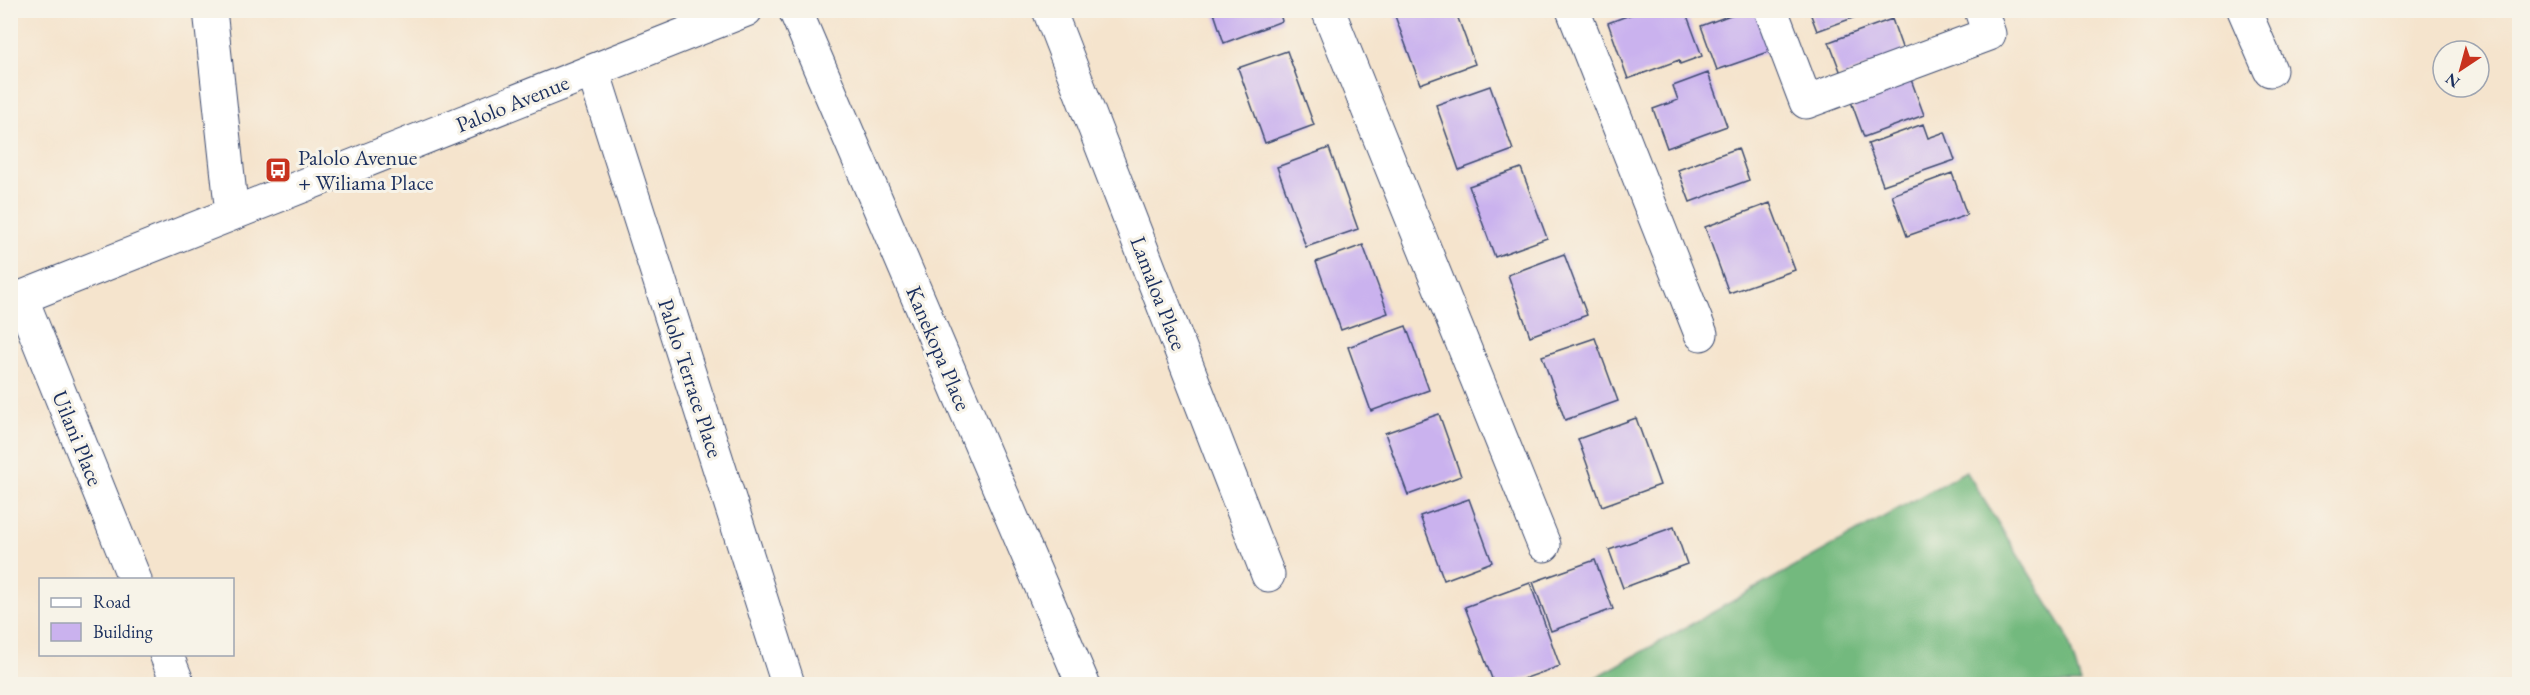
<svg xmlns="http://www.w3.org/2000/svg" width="2530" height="695" viewBox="0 0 2530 695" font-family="'EB Garamond',serif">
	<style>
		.forest { fill: #73b97e; stroke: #47746e; stroke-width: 1.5 }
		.building { fill: #cab2ee }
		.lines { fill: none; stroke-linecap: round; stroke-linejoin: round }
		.minor-casing { stroke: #3c4a6f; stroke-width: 35 }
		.minor { stroke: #fff; stroke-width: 33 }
		.labels { text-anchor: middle; stroke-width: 6; stroke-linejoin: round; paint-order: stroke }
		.street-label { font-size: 22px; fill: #1b2f5e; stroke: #f7f3e8 }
		.poi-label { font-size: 22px; fill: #1b2f5e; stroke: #f7f3e8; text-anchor: start }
	</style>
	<rect width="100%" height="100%" fill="#f7f3e8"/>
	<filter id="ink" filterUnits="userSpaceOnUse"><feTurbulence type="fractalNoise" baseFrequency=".0167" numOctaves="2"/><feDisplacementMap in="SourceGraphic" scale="12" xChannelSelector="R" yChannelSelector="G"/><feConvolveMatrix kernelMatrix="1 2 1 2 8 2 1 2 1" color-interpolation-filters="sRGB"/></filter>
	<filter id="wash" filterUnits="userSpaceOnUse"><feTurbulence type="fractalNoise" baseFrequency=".008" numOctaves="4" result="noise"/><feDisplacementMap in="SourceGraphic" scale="24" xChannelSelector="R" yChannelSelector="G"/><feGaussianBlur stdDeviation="1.35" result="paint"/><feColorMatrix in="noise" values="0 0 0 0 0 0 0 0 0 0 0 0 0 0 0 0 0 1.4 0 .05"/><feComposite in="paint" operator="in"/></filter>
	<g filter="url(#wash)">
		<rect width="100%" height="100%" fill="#f5e4cd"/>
		<path class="forest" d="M1966,471l100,162 15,51h-497z"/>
		<g id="blocks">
			<path class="building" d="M1213,10h66l3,11 -58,22z
				M1410,10h45l20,54 -55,20 -25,-68z
				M1643,10h42l17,46 -22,8 -1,-4 -51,19 -20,-56z
				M1691,10h16v1l-14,5z
				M1744,10h18l15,39 -60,21 -16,-44z
				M1809,10h62l1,1 -55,20z
				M1892,19l12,34 -62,23 -13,-34z
				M1287,51l27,74 -49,18 -27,-75z
				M1708,73l19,53 -60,22 -14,-39 25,-9 -5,-14z
				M1909,74l15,41 -60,22 -15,-41z
				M1490,86l23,64 -54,20 -23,-65z
				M1923,124l5,14 17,-6 10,28 -72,25 -15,-41z
				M1329,148l29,81 -52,18 -29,-80z
				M1738,148l11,32 -59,22 -12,-32z
				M1521,168l26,70 -52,19 -26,-71z
				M1952,173l15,42 -60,21 -15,-41z
				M1770,203l25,67 -66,23 -24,-66z
				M1363,245l25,68 -47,17 -25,-68z
				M1564,254l23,61 -57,21 -22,-61z
				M1406,326l23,64 -58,21 -23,-64z
				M1595,338l23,63 -53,19 -23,-64z
				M1439,414l22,62 -53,19 -23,-62z
				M1636,418l24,67 -58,21 -24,-67z
				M1469,499l23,63 -48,18 -24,-64z
				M1674,527l13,37 -64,24 -14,-38z
				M1595,560l18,49 -62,22 -18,-49z
				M1530,583l30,83 -51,18h-15l-29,-77z"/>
		</g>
	</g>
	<g filter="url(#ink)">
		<use href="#blocks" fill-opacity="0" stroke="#3c4a6f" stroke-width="1.5"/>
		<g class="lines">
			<g class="minor-casing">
				<path id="minor" d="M210,10l22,204
					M795,10l288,674
					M1049,10l219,565
					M1328,10l216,535
					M1573,10l128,324
					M1771,10l35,92 183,-68 -8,-24
					M2244,10l26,60
					M593,71l195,613
					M21,297l114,283
					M10,302l736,-292
					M166,654l12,30"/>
			</g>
			<use href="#minor" class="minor"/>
		</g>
	</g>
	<defs>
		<g id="bus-square" transform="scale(1.35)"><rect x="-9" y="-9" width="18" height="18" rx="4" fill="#c8321e" stroke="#f7f3e8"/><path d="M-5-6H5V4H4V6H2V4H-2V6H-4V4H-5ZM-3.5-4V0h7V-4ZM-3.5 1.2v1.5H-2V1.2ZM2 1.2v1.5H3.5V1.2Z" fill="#fff"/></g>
	</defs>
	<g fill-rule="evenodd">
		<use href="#bus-square" x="278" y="170"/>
	</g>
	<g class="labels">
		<g class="street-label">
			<text transform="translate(512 103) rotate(-22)" y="8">Palolo Avenue</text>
			<text transform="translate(1159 293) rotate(69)" y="8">Lamaloa Place</text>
			<text transform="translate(939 348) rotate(67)" y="8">Kanekopa Place</text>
			<text transform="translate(691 378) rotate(72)" y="8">Palolo Terrace Place</text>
			<text transform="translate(78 438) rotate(68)" y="8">Uilani Place</text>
		</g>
		<g class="poi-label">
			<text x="298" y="165">Palolo Avenue<tspan x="298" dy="25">+ Wiliama Place</tspan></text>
		</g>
	</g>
	<rect width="2530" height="695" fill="none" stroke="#f7f3e8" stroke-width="36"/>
	<rect x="39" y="578" width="195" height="78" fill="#f7f3e8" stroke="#9fa5b1" stroke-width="1.5"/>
	<rect x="51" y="598" width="30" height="9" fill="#ffffff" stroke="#9fa5b1" stroke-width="1.5"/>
	<text x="93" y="608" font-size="18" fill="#1b2f5e">Road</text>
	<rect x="51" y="623" width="30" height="18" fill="#cab2ee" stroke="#9fa5b1" stroke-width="1.5"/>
	<text x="93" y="638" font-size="18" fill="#1b2f5e">Building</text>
	<g transform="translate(2461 69) rotate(216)"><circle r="28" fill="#f7f3e8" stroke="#9fa5b1" stroke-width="1.5"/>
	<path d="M0-4.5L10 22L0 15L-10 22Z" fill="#c8321e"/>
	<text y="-9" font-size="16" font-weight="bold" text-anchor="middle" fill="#1b2f5e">N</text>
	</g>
</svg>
